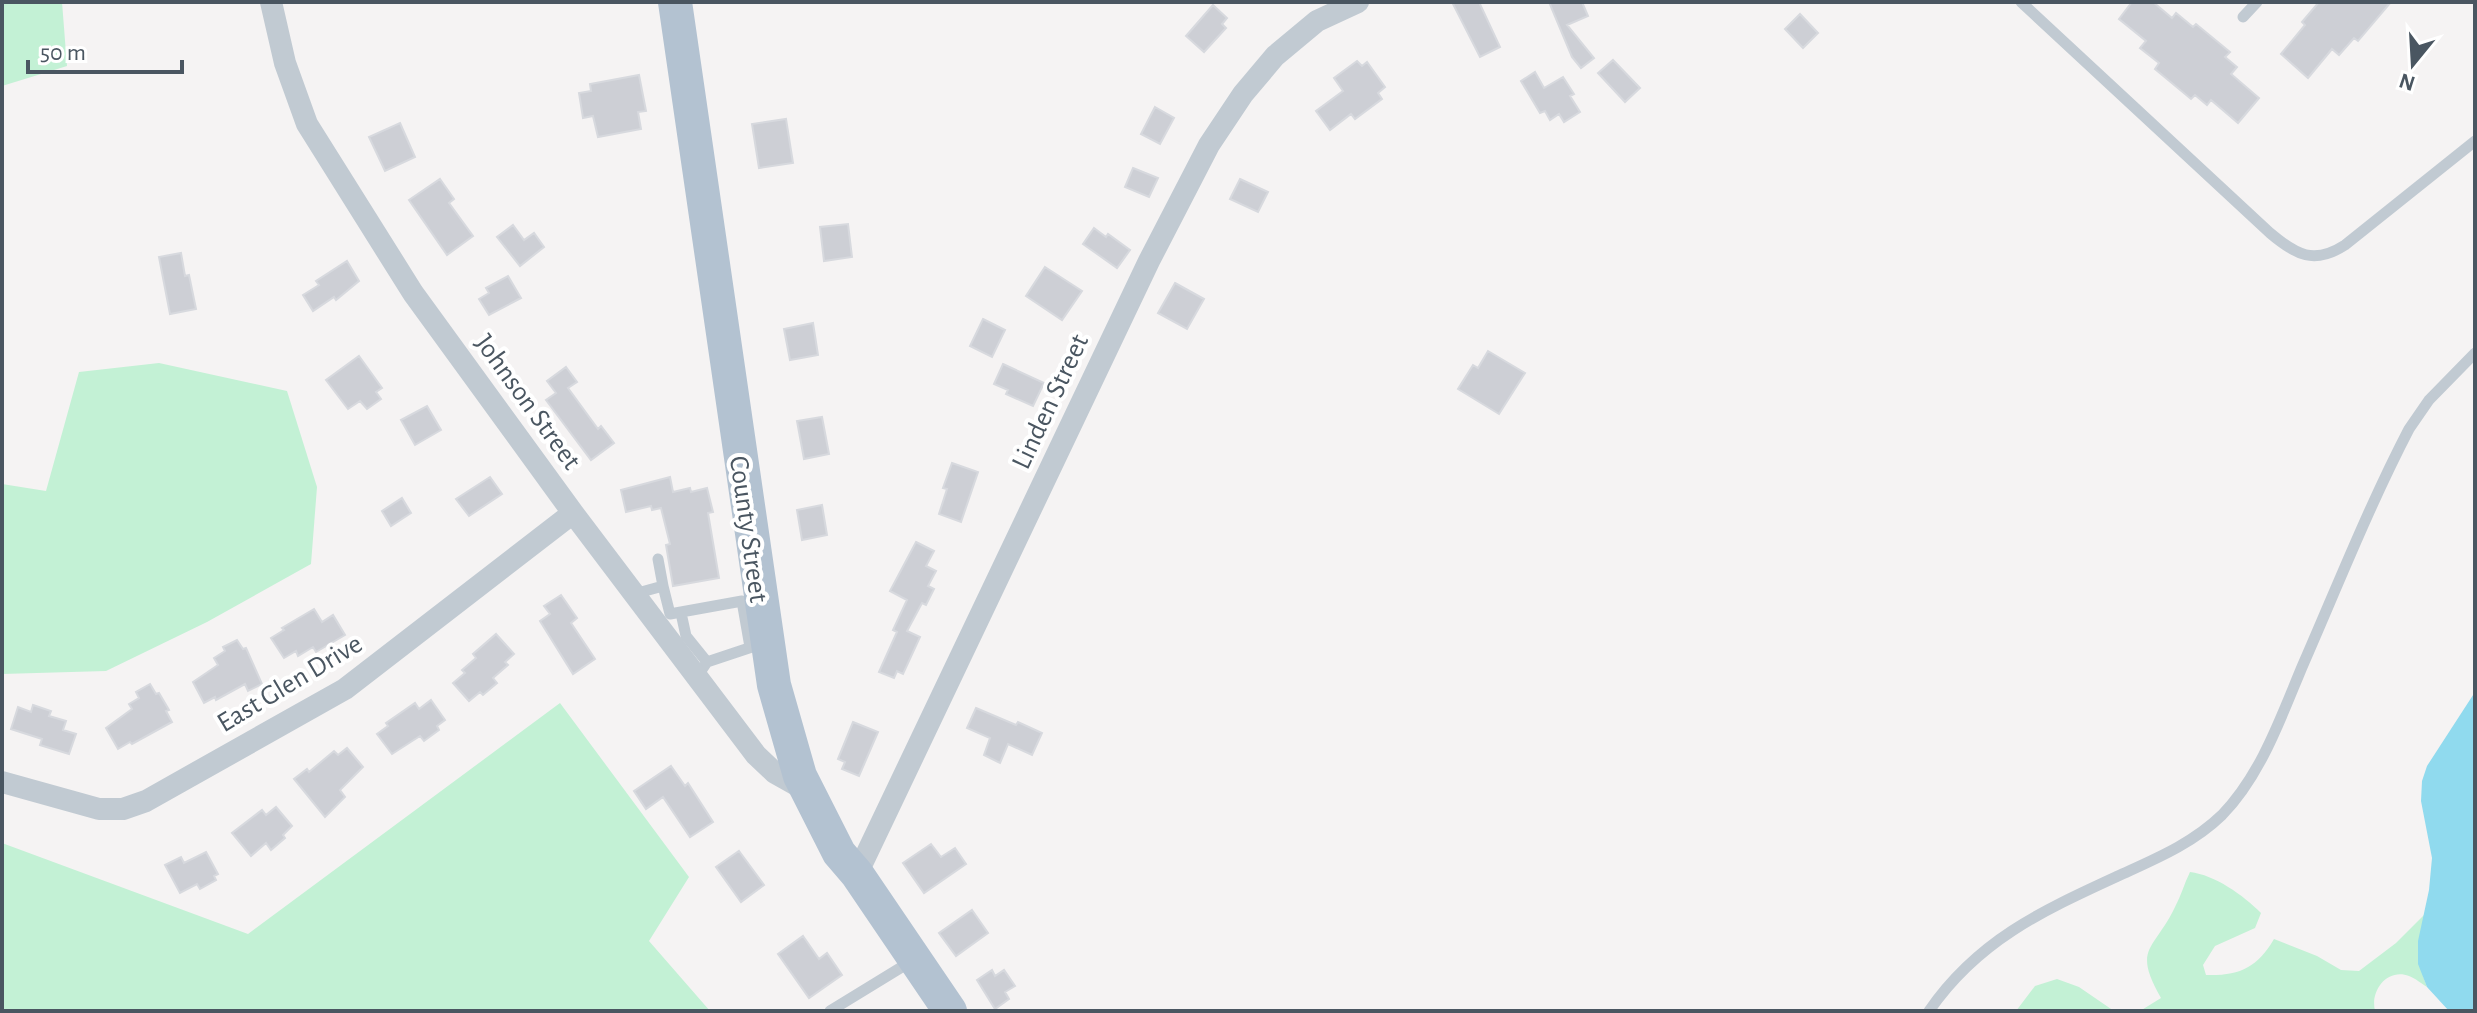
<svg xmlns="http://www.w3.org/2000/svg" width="2477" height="1013" viewBox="0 0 2477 1013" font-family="'Alegreya Sans',sans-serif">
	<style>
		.green { fill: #c3f1d5 }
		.water { fill: #90daee }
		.building { fill: #cdcfd5; stroke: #d7d9de; stroke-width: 2 }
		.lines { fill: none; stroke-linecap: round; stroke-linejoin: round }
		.service { stroke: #c1cad2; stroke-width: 11 }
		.minor { stroke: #c1cad2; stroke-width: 22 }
		.primary { stroke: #b3c2d1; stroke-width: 34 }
		.labels { text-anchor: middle; stroke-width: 8; stroke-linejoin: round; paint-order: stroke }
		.street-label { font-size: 28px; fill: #4a5661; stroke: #fff }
	</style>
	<rect width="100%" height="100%" fill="#f5f3f3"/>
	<path class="green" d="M2,2h60l5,64 -65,20z
		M159,363l128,28 30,96 -6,77 -104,58 -101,49 -104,3v-190l44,7 33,-119z
		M560,703l129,174 -40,64 61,70h-708v-168l246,91z
		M2190,872c25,3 53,23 71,41l-6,15 -40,18 -12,19 3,10c33,1 51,-7 68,-36l43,17 24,14 18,1 37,-28 29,-29c-8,30 -9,44 2,73 -5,-3 -12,-9 -18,-11 -22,-8 -39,15 -34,35h-235l21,-13c-29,-51 -7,-47 14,-91 6,-11 9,-23 15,-35z
		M2057,979l22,8 35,24h-98l19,-25z"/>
	<path class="water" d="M2475,692v319h-26l-22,-24 -9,-23v-23l11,-51 3,-32 -11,-57 1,-20 5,-15z"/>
	<path class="building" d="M1452,2h27l21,45 -20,10z
		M1549,2h33l6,14 -21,9 27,33 -13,10 -9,-11z
		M2132,2h21l19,16 4,-5 17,14 3,-3 34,28 -5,5 12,10 -6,7 28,24 -21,25 -27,-23 -4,5 -12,-10 -4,4 -36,-30 4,-6 -19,-15 6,-7 -27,-22z
		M2319,2h72l-33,39 -4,-3 -15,17 -7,-6 -24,29 -27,-24 24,-29 -3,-3z
		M1213,5l14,13 -5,6 4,4 -22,24 -18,-16z
		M1800,14l18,19 -15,15 -18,-19z
		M1613,60l27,28 -15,14 -27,-29z
		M1357,61l5,5 5,-4 18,25 -7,6 4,6 -27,20 -4,-5 -21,16 -14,-19 27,-20 -9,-13z
		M1535,72l9,16 19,-11 11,17 -4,2 10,16 -16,10 -5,-8 -9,6 -5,-9 -5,2 -19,-32z
		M639,75l7,36 -8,1 3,17 -43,8 -5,-21 -10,2 -4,-25 12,-2 -1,-7z
		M1155,107l19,11 -14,26 -19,-10z
		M786,119l7,44 -34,5 -7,-44z
		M400,123l15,34 -30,14 -16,-34z
		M1133,168l25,10 -9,19 -24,-10z
		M440,179l14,20 -5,4 24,33 -26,19 -38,-55z
		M1240,179l28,13 -10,20 -28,-13z
		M848,224l4,33 -28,4 -4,-34z
		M513,225l11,15 10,-7 10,14 -24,19 -23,-29z
		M1094,228l12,9 2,-3 22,16 -13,18 -34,-24z
		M181,253l4,23 4,-1 7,34 -26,5 -11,-57z
		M347,261l12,20 -23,19 -2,-3 -21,14 -10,-16 16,-10 -3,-4z
		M1045,267l37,24 -20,29 -36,-24z
		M508,276l13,22 -32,17 -10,-16 10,-6 -3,-5z
		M1175,283l29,16 -17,30 -29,-16z
		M983,319l22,11 -13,27 -22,-11z
		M813,323l5,32 -28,5 -6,-31z
		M1488,351l37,22 -26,41 -41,-25 15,-24 5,3z
		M359,356l23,32 -6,4 5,7 -14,10 -7,-8 -12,8 -22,-29z
		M1003,364l41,19 -11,23 -27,-12 2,-4 -14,-6z
		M566,367l11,15 -9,6 30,41 3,-3 13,17 -23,17 -45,-60 10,-7 -9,-12z
		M427,406l14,24 -26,15 -14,-25z
		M822,417l7,37 -25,5 -7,-38z
		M952,463l26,9 -17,50 -22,-8 8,-25 -4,-1z
		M490,477l12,17 -33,22 -13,-17z
		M670,477l3,15 17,-4 1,4 16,-4 6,24 -5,1 11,65 -46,8 -7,-41 4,-1 -9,-36 -9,2 -1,-4 -25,6 -5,-22z
		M402,498l9,15 -20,13 -9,-15z
		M822,505l5,30 -25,5 -5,-30z
		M916,542l18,9 -8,15 10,5 -8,15 6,3 -8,16 -4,-2 -15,28 13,6 -17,37 -6,-3 -3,7 -15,-6 18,-40 -4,-2 14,-30 -17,-9z
		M561,595l16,23 -6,5 24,36 -22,15 -33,-53 10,-7 -6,-8z
		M314,609l8,13 11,-7 12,20 -29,17 -3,-5 -15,9 -2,-5 -12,7 -13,-20 13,-8 -2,-2z
		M496,634l18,20 -9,8 3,3 -15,13 4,5 -14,12 -3,-3 -11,9 -16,-18 12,-10 -3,-3 14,-12 -3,-4z
		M237,640l6,9 3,-1 16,36 -14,7 -3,-7 -29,16 -1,-3 -11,6 -11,-21 25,-17 -4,-7 11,-7 -2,-4z
		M150,684l6,10 3,-1 10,17 -3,1 6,11 -40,22 -2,-2 -12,7 -12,-21 26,-19 -3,-5 10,-6 -3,-6z
		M431,700l14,20 -8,6 2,4 -15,11 -4,-5 -28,18 -15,-20 11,-8 -2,-3 29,-20 4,6z
		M33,705l18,6 -2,5 17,5 -3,9 13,4 -7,20 -29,-9 2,-6 -31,-10 7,-22 13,5z
		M976,708l40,17 2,-3 24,11 -10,22 -24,-11 -8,19 -16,-8 6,-17 -23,-10z
		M853,722l25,10 -19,44 -17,-7 3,-7 -7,-3z
		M347,748l16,19 -23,23 5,7 -20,20 -31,-38 13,-10 2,3 25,-21 4,4z
		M671,766l14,20 3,-3 25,39 -23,15 -27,-40 -17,12 -12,-18z
		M276,807l16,19 -9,9 2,3 -14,12 -5,-7 -15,13 -19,-23 30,-23 4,5z
		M931,844l10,13 14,-9 11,16 -42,29 -21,-30z
		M739,851l25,34 -23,17 -25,-35z
		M206,852l12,22 -4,2 2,4 -16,9 -3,-5 -17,9 -15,-28 16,-8 3,6z
		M972,910l16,23 -32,23 -17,-23z
		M803,936l16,23 8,-6 15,22 -33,23 -31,-44z
		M992,970l3,6 9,-6 11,16 -10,6 4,7 -14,10 -18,-29z"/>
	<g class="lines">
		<path class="service" d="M2021,2l249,231c26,22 44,32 75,12l130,-104
			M2243,17l14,-15
			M663,586l7,28 72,-13 8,46
			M634,594l29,-8 -5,-27
			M681,613l5,23 21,26
			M697,677l10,-15 48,-16
			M830,1011l80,-49
			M1929,1011c49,-71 113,-100 189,-135 37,-17 74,-32 104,-61 39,-40 59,-98 80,-148 35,-80 67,-161 107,-238l20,-29 46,-47"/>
		<path class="minor" d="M271,2l14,61 22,61 106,169 160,220 183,242 19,18 32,18
			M2,782l97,27h24l23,-8 199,-112 228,-176
			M857,874l292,-613 60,-116 34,-51 32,-38 42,-35 41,-19"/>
		<path class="primary" d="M675,2l99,683 26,91 39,77 18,21 93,137"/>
	</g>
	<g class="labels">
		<g class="street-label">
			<text transform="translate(529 401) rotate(54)" y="10">Johnson Street</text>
			<text transform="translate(1049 401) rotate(-65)" y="10">Linden Street</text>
			<text transform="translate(750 529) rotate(82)" y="10">County Street</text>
			<text transform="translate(289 682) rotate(-31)" y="10">East Glen Drive</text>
		</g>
	</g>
	<rect width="2477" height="1013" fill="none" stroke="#4a5661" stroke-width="8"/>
	<g transform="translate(2413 64) rotate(198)" stroke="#ffffff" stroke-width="6" paint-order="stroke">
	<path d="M0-6L14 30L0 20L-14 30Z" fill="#4a5661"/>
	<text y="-12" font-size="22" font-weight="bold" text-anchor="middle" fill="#4a5661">N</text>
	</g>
	<path d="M28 60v12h154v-12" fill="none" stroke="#4a5661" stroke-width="4"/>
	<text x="40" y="60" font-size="24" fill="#4a5661" stroke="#ffffff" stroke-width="6" paint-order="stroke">50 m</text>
</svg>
